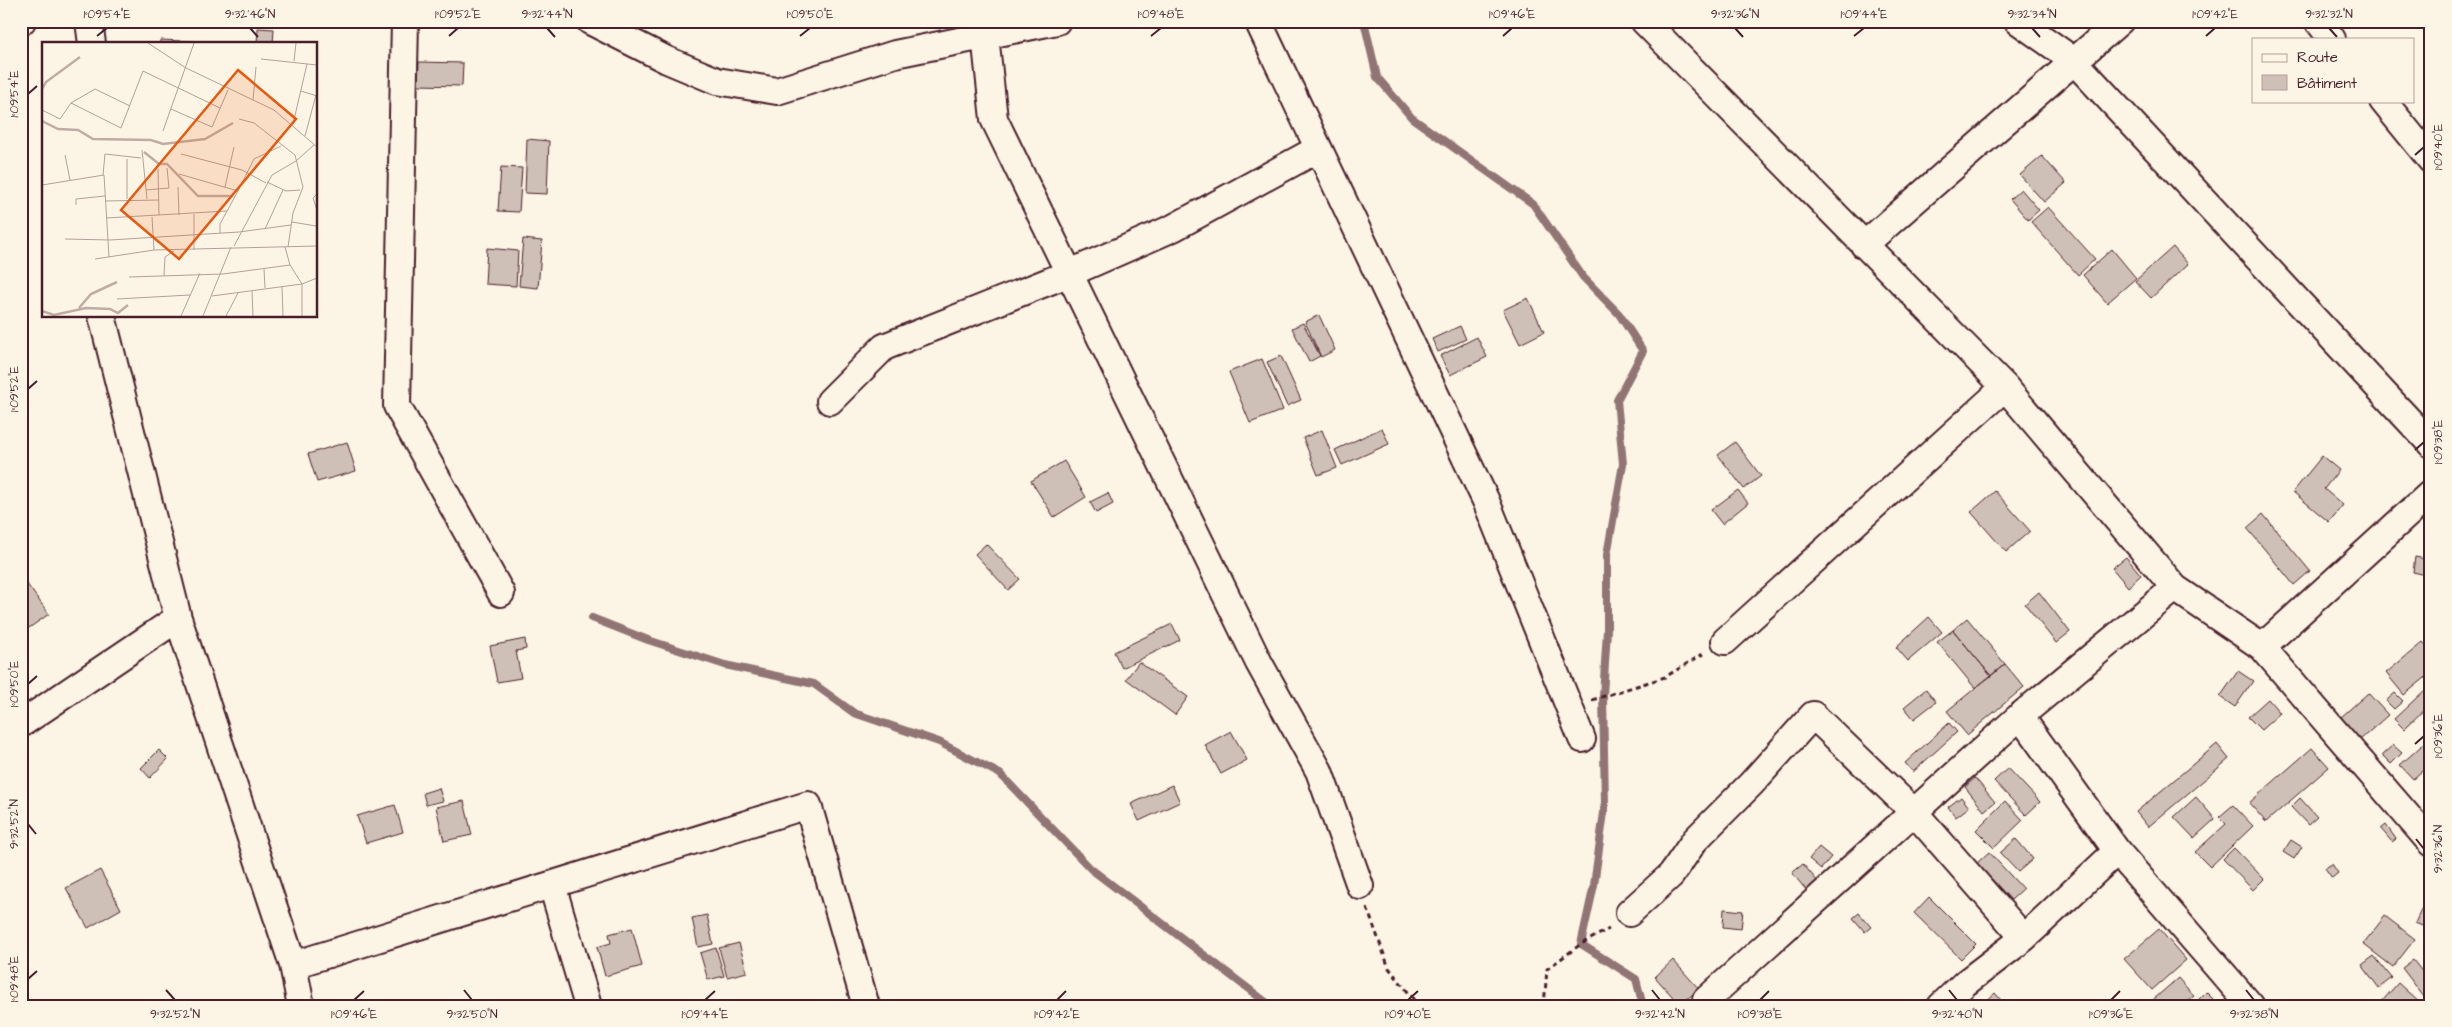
<svg xmlns="http://www.w3.org/2000/svg" width="2452" height="1027" viewBox="0 0 2452 1027" font-family="'Architects Daughter',sans-serif">
	<style>
		.lines { fill: none; stroke-linecap: round; stroke-linejoin: round }
		.stream { stroke: #917474; stroke-width: 8 }
		.building { fill: #cfc0b7; stroke: #4a1f2b }
		.street-casing { stroke: #4a1f2b; stroke-width: 30 }
		.path { stroke: #4a1f2b; stroke-width: 3; stroke-dasharray: 5 4; stroke-linecap: butt }
		.street { stroke: #fcf5e5; stroke-width: 26 }
		.ticks { fill: none; stroke: #4a1f2b; stroke-width: 2 }
		.inset-river { fill: none; stroke: #c0aca5; stroke-width: 2.5 }
		.inset-road { fill: none; stroke: #b59f9b; stroke-width: 1 }
		.view { fill: #e8590c; fill-opacity: 0.15; stroke: #e8590c; stroke-width: 2.5 }
		.inset-edge { fill: none; stroke: #4a1f2b; stroke-width: 2.5 }
		.neatline { fill: none; stroke: #4a1f2b; stroke-width: 2 }
		.ticks-label { font-size: 12px; text-anchor: middle; fill: #4a1f2b }
	</style>
	<rect width="100%" height="100%" fill="#fcf5e5"/>
	<filter id="ink" filterUnits="userSpaceOnUse"><feTurbulence type="fractalNoise" baseFrequency=".02" numOctaves="2"/><feDisplacementMap in="SourceGraphic" scale="10" xChannelSelector="R" yChannelSelector="G"/><feConvolveMatrix kernelMatrix="1 2 1 2 8 2 1 2 1" color-interpolation-filters="sRGB"/></filter>
	<g filter="url(#ink)">
		<g class="lines">
			<path class="stream" d="M1364,21l13,56 35,41 121,86 50,73 36,37 24,37 -26,49 6,64 -16,91v75l-4,66 2,109 -11,80 -13,59 55,35 7,27
				M592,618l56,22 77,25 89,19 40,29 85,29 61,32 91,95 180,137"/>
		</g>
		<path class="building" d="M258,28l16,1 -1,15h-16z
			M160,40l49,2v2h-49z
			M419,62l44,1 -1,23 -44,-1z
			M527,139l22,2 -2,53 -22,-1z
			M2042,156l24,27 -22,19 -24,-27z
			M501,167l21,1 -3,44 -21,-1z
			M2021,189l18,21 -11,10 -18,-21z
			M2048,207l47,52 -17,16 -47,-53z
			M523,239l19,2 -4,47 -19,-2z
			M2173,247l15,17 -37,34 -16,-17z
			M487,248l31,3 -2,35 -31,-2z
			M2112,249l24,29 -29,25 -24,-28z
			M1528,298l16,34 -24,12 -17,-34z
			M1319,315l16,35 -14,7 -16,-35z
			M1303,323l17,33 -11,6 -17,-34z
			M1460,326l6,13 -28,13 -6,-13z
			M1477,337l10,20 -37,18 -10,-19z
			M1281,356l20,44 -14,6 -20,-44z
			M1262,359l21,51 -33,13 -21,-51z
			M1382,428l7,16 -47,21 -7,-15z
			M1322,430l15,38 -19,7 -15,-37z
			M347,442l9,29 -39,11 -9,-28z
			M1735,442l26,34 -17,13 -26,-34z
			M2322,456l17,14 -15,19 19,16 -14,17 -36,-30z
			M1064,461l22,36 -32,20 -23,-36z
			M1738,490l10,13 -26,21 -11,-14z
			M1995,491l35,40 -24,21 -35,-40z
			M1108,493l5,11 -17,9 -6,-11z
			M2263,514l47,57 -16,14 -47,-57z
			M986,544l34,35 -12,11 -33,-36z
			M2126,557l15,18 -13,12 -16,-19z
			M2415,557l16,3v16l-18,-4z
			M21,576l28,38 -20,14 -8,-11z
			M2039,592l31,40 -14,11 -31,-39z
			M1929,617l13,15 -34,29 -12,-14z
			M1967,618l38,46 -14,12 -38,-46z
			M1172,624l8,16 -58,28 -8,-16z
			M1953,630l38,46 -16,12 -38,-46z
			M525,639l1,10 -10,2 5,27 -24,4 -7,-36z
			M2423,642l8,9v22l-27,22 -18,-22z
			M1139,662l49,35 -13,18 -49,-36z
			M2005,664l19,23 -57,48 -20,-24z
			M2238,671l15,10 -18,26 -15,-10z
			M1926,689l10,13 -22,17 -10,-12z
			M2426,689l5,5v9l-27,26 -10,-10z
			M2368,693l20,22 -28,25 -20,-22z
			M2395,693l8,8 -9,8 -8,-8z
			M2268,699l12,14 -19,17 -13,-13z
			M1949,723l8,9 -44,40 -8,-9z
			M1231,731l16,29 -26,14 -16,-29z
			M2430,738l1,25 -18,16 -13,-14z
			M2217,744l12,15 -81,68 -12,-15z
			M2393,745l9,8 -11,11 -9,-9z
			M2312,748l17,19 -63,55 -17,-19z
			M159,750l9,9 -18,19 -9,-10z
			M2008,768l32,34 -14,13 -32,-34z
			M1975,778l20,24 -11,9 -19,-24z
			M1172,785l8,17 -41,19 -8,-17z
			M439,788l4,13 -17,4 -3,-12z
			M1961,797l8,10 -13,10 -8,-10z
			M2196,797l19,22 -21,19 -20,-21z
			M2300,798l17,19 -9,8 -17,-18z
			M464,801l8,34 -28,6 -8,-34z
			M2005,801l18,19 -29,28 -18,-18z
			M395,805l8,27 -37,11 -9,-27z
			M2233,805l20,21 -43,41 -15,-15 31,-28 -7,-7z
			M2386,825l10,14 -4,3 -11,-13z
			M2016,839l17,20 -15,13 -18,-19z
			M2291,840l11,7 -8,12 -11,-7z
			M1819,847l12,10 -10,12 -12,-10z
			M2234,848l30,31 -11,11 -30,-31z
			M1989,852l34,37 -12,11 -34,-37z
			M1803,864l15,18 -11,9 -15,-18z
			M2332,864l6,9 -6,5 -7,-10z
			M100,870l21,39 -33,19 -22,-40z
			M2431,889v38l-1,2 -15,-6z
			M1929,897l47,47 -15,15 -47,-46z
			M1724,909l19,2 -2,18 -18,-2z
			M1859,913l12,14 -6,5 -12,-14z
			M707,915l6,29 -15,3 -6,-29z
			M2385,916l30,23 -22,28 -30,-23z
			M632,928l10,38 -37,10 -8,-29 14,-4 -2,-9z
			M2159,929l27,31 -34,30 -28,-31z
			M739,943l8,29 -20,5 -8,-29z
			M716,948l8,28 -16,4 -8,-27z
			M2374,956l18,22 -13,10 -17,-23z
			M1673,960l26,29 -19,16 -25,-28z
			M2413,960l18,23v15l-4,3 -25,-33z
			M2178,978l16,18 -11,10h-37z
			M2398,983l23,21 -2,2h-41z
			M2206,992l7,7 -6,7h-5l-5,-5z
			M1995,993l11,13h-25z"/>
		<g class="lines">
			<g class="street-casing">
				<path id="street" d="M89,21l3,23
					M405,21l-8,385 104,187
					M590,21l77,39 50,21 60,10 118,-37 162,-33
					M987,21l-2,14 9,84 265,544 60,108 41,115
					M1258,21l228,480 96,238
					M1644,21l361,366 170,201 87,59 169,196
					M2018,21l55,39 358,384
					M2318,21l14,18
					M21,22l1,-1
					M2383,101l48,59
					M1864,245l256,-224
					M102,316l76,302 115,347 8,41
					M830,401l54,-54 186,-74 103,-45 145,-79
					M1725,641l280,-254
					M2262,647l169,-154
					M2020,716l97,135 134,155
					M21,724l157,-106
					M552,885l36,121
					M1629,913l42,-38 24,-35 56,-56 62,-69 101,97 110,126
					M293,965l515,-160 58,201
					M1706,1000l314,-284 155,-128
					M1941,1006l23,-22 60,-46 93,-87"/>
			</g>
			<path class="path" d="M1592,700l73,-23 38,-23
				M1367,908l22,60 30,38
				M1544,1006l3,-37 34,-25 28,-15"/>
			<use href="#street" class="street"/>
		</g>
	</g>
	<path class="ticks" d="M250,28l8,9M547,28l8,9M1735,28l8,9M2032,28l8,9M2329,28l8,9M97,36l10,-8M449,36l9,-8M800,36l10,-8M1151,36l10,-8M1503,36l9,-8M1854,36l10,-8M2206,36l9,-8M28,94l9,-8M2415,155l9,-8M28,389l9,-8M2415,450l9,-8M28,684l9,-8M2415,744l9,-8M28,824l8,10M2416,839l8,10M28,979l9,-8M166,990l9,10M464,990l8,10M1652,990l8,10M1949,990l8,10M2246,990l8,10M354,1000l10,-9M705,1000l10,-9M1057,1000l9,-9M1408,1000l10,-9M1760,1000l9,-9M2111,1000l9,-9"/>
	<g transform="translate(42 42)">
		<rect width="275" height="275" fill="#fcf5e5"/>
		<path class="inset-river" d="M0,47l4,-7 34,-25M0,79l16,8 20,1 15,9 58,1 12,4 42,-5 28,-16M102,110l15,12h8l31,32h35M37,266l12,-14 26,-12M0,269l12,4 32,-7 24,1 8,4 10,-8"/>
		<path class="inset-road" d="M106,1l38,25 88,42 43,37M219,17l56,6M252,19l2,-18M259,49l16,5M211,58l3,-33M29,61l50,25 22,-57 77,37M129,67l41,18 16,-37M0,68l18,9 11,-16 24,-14 35,17M197,77l15,4 41,32 8,32 -10,26 -5,34M251,82l14,-60M121,89l31,-88M263,94l11,-41M100,108l5,49M139,112l61,16 24,13M23,113l5,25M116,127l1,46M137,132l59,17 16,-32 27,-13M61,133l2,-21 36,4M225,140l19,9 14,-1M0,143l62,-10 5,82M136,145l1,28M183,145l9,-40M104,148l23,-2 -2,-20M275,152l-4,4 4,12M85,157v-40M63,159l54,-1M34,163v-6l29,-3M152,172v36M110,175l2,33M64,176l121,-7M250,180l24,4M223,187l18,-39M178,191v-9l18,-33M23,197l45,1 129,-8 52,-7M192,204l38,-71 24,-14 18,-16M243,205l5,18 12,19v32M275,205v-35M53,217l59,-9 163,-4M222,227l1,19M122,234l1,-19 9,-6M87,235l94,-3 67,-9M240,244l1,30M210,249l1,25M170,254l90,-12 15,-6M75,257l73,-4M139,274l19,-43M161,274l28,-69M184,274l12,-23"/>
		<path class="view" d="M196,28l58,49 -117,140 -58,-49z"/>
		<rect width="275" height="275" class="inset-edge"/>
	</g>
	<rect width="2452" height="1027" fill="none" stroke="#fcf5e5" stroke-width="55"/>
	<rect x="2252" y="38" width="162" height="65" fill="#fcf5e5" stroke="#b59f9b"/>
	<rect x="2262" y="54" width="25" height="8" fill="#fcf5e5" stroke="#b59f9b"/>
	<text x="2297" y="62" font-size="15" fill="#4a1f2b">Route</text>
	<rect x="2262" y="75" width="25" height="15" fill="#cfc0b7" stroke="#b59f9b"/>
	<text x="2297" y="88" font-size="15" fill="#4a1f2b">Bâtiment</text>
	<rect x="28" y="28" width="2396" height="972" class="neatline"/>
	<g class="ticks-label">
		<text x="107" y="18">1°09'54"E</text>
		<text x="250" y="18">9°32'46"N</text>
		<text x="458" y="18">1°09'52"E</text>
		<text x="547" y="18">9°32'44"N</text>
		<text x="810" y="18">1°09'50"E</text>
		<text x="1161" y="18">1°09'48"E</text>
		<text x="1512" y="18">1°09'46"E</text>
		<text x="1735" y="18">9°32'36"N</text>
		<text x="1864" y="18">1°09'44"E</text>
		<text x="2032" y="18">9°32'34"N</text>
		<text x="2215" y="18">1°09'42"E</text>
		<text x="2329" y="18">9°32'32"N</text>
		<text transform="translate(14 94) rotate(-90)" y="4">1°09'54"E</text>
		<text transform="translate(2438 147) rotate(-90)" y="4">1°09'40"E</text>
		<text transform="translate(14 389) rotate(-90)" y="4">1°09'52"E</text>
		<text transform="translate(2438 442) rotate(-90)" y="4">1°09'38"E</text>
		<text transform="translate(14 684) rotate(-90)" y="4">1°09'50"E</text>
		<text transform="translate(2438 736) rotate(-90)" y="4">1°09'36"E</text>
		<text transform="translate(14 824) rotate(-90)" y="4">9°32'52"N</text>
		<text transform="translate(2438 849) rotate(-90)" y="4">9°32'36"N</text>
		<text transform="translate(14 979) rotate(-90)" y="4">1°09'48"E</text>
		<text x="175" y="1018">9°32'52"N</text>
		<text x="354" y="1018">1°09'46"E</text>
		<text x="472" y="1018">9°32'50"N</text>
		<text x="705" y="1018">1°09'44"E</text>
		<text x="1057" y="1018">1°09'42"E</text>
		<text x="1408" y="1018">1°09'40"E</text>
		<text x="1660" y="1018">9°32'42"N</text>
		<text x="1760" y="1018">1°09'38"E</text>
		<text x="1957" y="1018">9°32'40"N</text>
		<text x="2111" y="1018">1°09'36"E</text>
		<text x="2254" y="1018">9°32'38"N</text>
	</g>
</svg>
